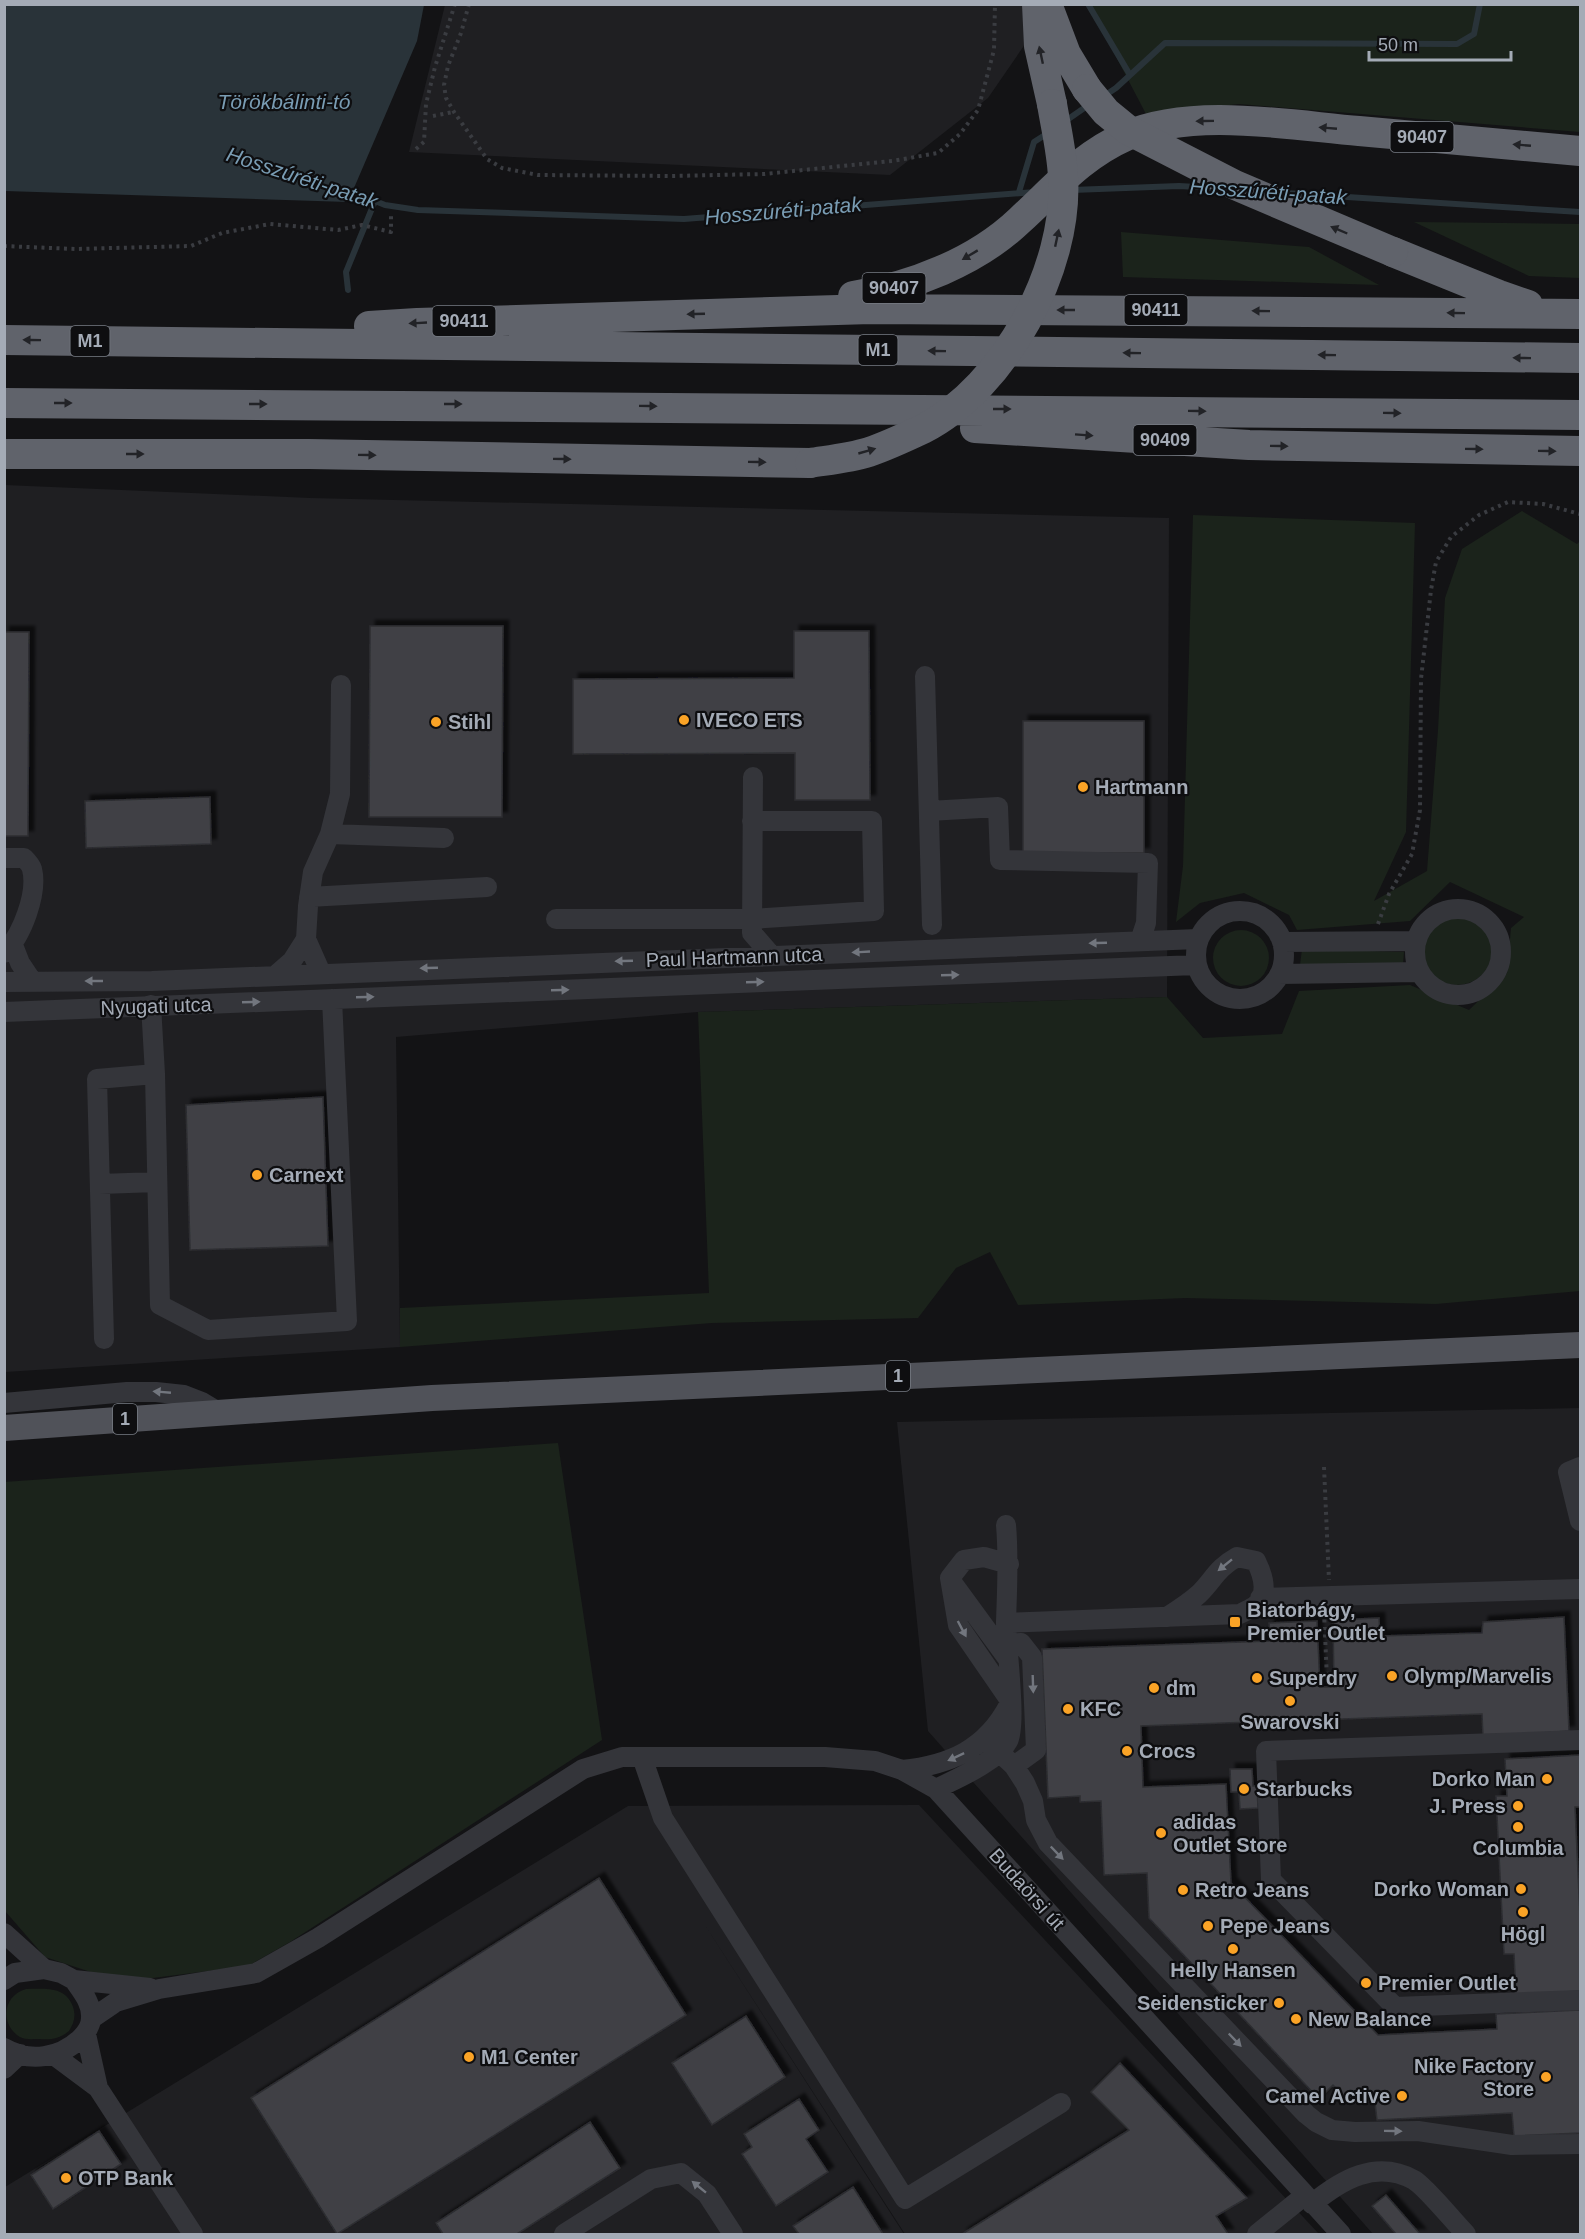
<svg xmlns="http://www.w3.org/2000/svg" width="1585" height="2239" viewBox="0 0 1585 2239" font-family="Arial,sans-serif">
	<style>
		.built { fill: #1f1f22 }
		.green { fill: #1b231b }
		.water { fill: #293339 }
		.lines { fill: none; stroke-linecap: round; stroke-linejoin: round }
		.stream { stroke: #293339; stroke-width: 6 }
		.building { fill: #3f4145; stroke: #2d2d31; stroke-width: 1.5; filter: url(#shadow) }
		.path { stroke: #3a3c41; stroke-width: 4; stroke-dasharray: 3 4.5; stroke-linecap: butt }
		.minor { stroke: #34353a; stroke-width: 20 }
		.major { stroke: #505259; stroke-width: 26 }
		.highway { stroke: #60636b; stroke-width: 30 }
		.highway-bridge { stroke: #60636b; stroke-width: 30 }
		.oneway { fill: #222327 }
		.oneway2 { fill: #72767e }
		.poi-dot { fill: #faa326; stroke: #0e0e10; stroke-width: 2 }
		.labels { text-anchor: middle; stroke-width: 4.5; stroke-linejoin: round; paint-order: stroke }
		.shield { fill: #0e0e10; stroke: #777c84; stroke-width: 1.5 }
		.shield-label { font-size: 18px; font-weight: bold; fill: #a4abb6 }
		.poi-label { font-size: 20px; font-weight: bold; fill: #a4abb6; stroke: #0e0e10; text-anchor: start }
		.street-label { font-size: 20px; fill: #a4abb6; stroke: #0e0e10 }
		.water-label { font-size: 21px; font-style: italic; fill: #799cb3; stroke: #0e0e10 }
	</style>
	<defs>
		<filter id="shadow"><feDropShadow dx="5.5" dy="-5.5" stdDeviation="1.5" flood-color="#0009"/></filter>
	</defs>
	<rect width="100%" height="100%" fill="#131315"/>
	<path class="built" d="M445,5h607l-64,93 -98,77 -481,-23z
		M5,485l305,13 859,20 -2,479 -469,15 -302,25 4,310 -395,25z
		M1580,1408v826h-207l-445,-503 -31,-309z
		M919,1805l400,429h-414l-204,-315 203,315h-899v-47l623,-381z"/>
	<path class="green" d="M1089,5h491v127l-341,-28 -93,10z
		M1414,222l166,2v54l-51,-2z
		M1121,232l188,15 70,38 -256,-8z
		M1522,511l55,33 3,-3v750l-144,13 -251,-6 -167,7 -28,-53 -34,16 -38,50 -206,5 -312,24v-39l309,-15 -11,-281 469,-15 36,41 79,-4 17,-43 111,-6 59,25 38,-37 4,-45 13,-11 -74,-35 -40,39 -113,9 -8,-15 -45,-22 -44,10 -24,19 7,-56 10,-351 222,8 -9,309 -32,69 53,-30 11,-141 7,-132 17,-49z
		M1421 949a36 36 0 1 1 72 0a36 36 0 1 1-72 0Z
		M1213 958a28 28 0 1 1 56 0a28 28 0 1 1-56 0Z
		M1302,949l102,3 -1,13h-103z
		M558,1443l44,297 -312,202 -42,24 -127,16 -76,-25 -40,-46 -1,-429z
		M26,1989c19,0 40,-3 47,18 3,9 1,16 -4,24 -10,8 -18,9 -30,8 -6,0 -14,1 -19,-2 -20,-12 -18,-41 6,-48z"/>
	<path class="water" d="M5,4h419v1l-7,36 -69,161 -343,-11z"/>
	<g class="lines">
		<path class="stream" d="M1088,4l42,71
			M1104,96l12,-8 49,-45 292,1 17,-10 6,-30
			M1064,122l26,-18
			M348,190l37,15 33,5 266,9 351,-27
			M1072,190l107,-4 36,2
			M1019,192l15,-50 14,-9
			M1285,193l295,19
			M348,290l-2,-18 29,-71"/>
	</g>
	<path class="building" d="M370,626h133l-1,191h-133z
		M794,631h75l1,169h-75v-47l-222,1v-75l221,-1z
		M4,632h25l-1,204h-24z
		M1023,721h121v132h-121z
		M210,797l1,47 -125,4 -1,-47z
		M323,1097l5,149 -138,4 -4,-145z
		M1564,1617l5,114 -86,6 -1,-23 -341,12 2,61 83,-3 5,99 147,152 119,-6 -1,-15 84,-4v123l-66,3 -2,-23 -135,7 -2,-17h-25l-17,-18 -14,14 -170,-181 -2,-45 -43,2 -3,-74 -21,1v-6l-32,2 -6,-149 228,-8 -1,-18 48,-2 3,66h14l-1,-67 46,-2 1,18 102,-3 1,-11z
		M1580,1755v52h-5l5,110v74l-64,4 -2,-41h-10l-8,-158h11l-2,-37z
		M1230,1769h22l1,17h4l1,22 -18,1 -1,-17h-8z
		M599,1878l87,137 -349,219 -86,-136z
		M746,2016l39,61 -73,48 -40,-62z
		M1120,2063l127,135 -31,18 12,18h-266l167,-104 -38,-38z
		M799,2099l20,31 -13,9 22,33 -52,34 -34,-52 10,-7 -8,-13z
		M590,2122l30,46 -103,66h-74l-7,-11z
		M99,2131l22,33 -68,45 -22,-34z
		M853,2187l30,47h-84l-6,-8z
		M1386,2195l34,39h-24l-24,-28z"/>
	<g class="lines">
		<path class="path" d="M469,4l-8,29 -13,33 -4,19 2,13 8,14 33,47 15,9 36,7 132,1 94,-2 128,-13 46,-8 22,-19 18,-24 16,-60 1,-46
			M433,116l20,-4
			M416,149l8,-7 2,-38 9,-37 20,-63
			M4,246l71,3 116,-3 31,-13 48,-9 68,6 24,-5 29,7v-16
			M1378,924l11,-30 23,-40 8,-44 1,-131 10,-89 5,-28 15,-25 28,-22 29,-13 35,2 37,10
			M1324,1467l5,113
			M1324,1612l3,67"/>
		<path class="minor" d="M925,676l7,249
			M753,777l-1,156 20,23
			M929,811l69,-4 2,53 148,3 -2,60 -6,18
			M330,834l114,4
			M4,858h20c3,3 7,7 8,11 6,24 -10,67 -28,84
			M309,897l178,-10
			M1415 952a43 43 0 1 1 86 0a43 43 0 1 1-86 0Z
			M1196 955a44 44 0 1 1 88 0a44 44 0 1 1-88 0Z
			M556,919h196l122,-8 -2,-90h-120
			M1282,942l133,-1
			M13,945l7,18 12,18
			M321,973l-15,-34 2,-33 5,-34 17,-38 10,-40 1,-109
			M1280,974l139,-2
			M276,975l16,-14 14,-22
			M4,982l148,-1 1046,-42
			M151,1005l4,69 5,231 48,25 139,-9 -15,-322
			M4,1012l1192,-47
			M100,1184l57,-2
			M104,1339l-7,-260 58,-5
			M4,1403l123,-11h29l28,3 18,7 15,9
			M1580,1467l-12,5 12,49
			M1009,1564l-25,-7 -20,3 -14,18 8,47 53,77
			M951,1581l57,78
			M1260,1598l320,-9
			M1006,1623l234,-9c5,-3 13,-6 17,-10 12,-12 5,-31 -1,-43l-19,-4c-20,11 -23,22 -38,37 -10,9 -21,16 -32,23
			M1007,1644l14,-1 11,14 4,93 -22,16
			M985,1739l29,27 11,17 8,18 3,19 12,23 258,271 10,8 16,8 23,2 63,-1 94,14 68,-1
			M1580,1740l-314,11 5,129 124,127 185,-7
			M642,1757l21,61 242,381 156,-96
			M902,1770c48,-5 84,-21 107,-65
			M936,1789c20,-10 61,-27 72,-48 9,-16 -2,-96 -2,-119 1,-33 3,-63 0,-97
			M4,1933l40,36
			M4,1980l11,-7 29,-4 17,4 13,7 76,8
			M91,2019l25,-17 43,-13 97,-16 62,-35 265,-169 39,-12h203l50,4 27,9 34,19 405,445
			M86,2034l12,54
			M4,2048c26,15 56,10 77,-10 5,-5 10,-13 10,-20 1,-15 -9,-26 -17,-38
			M55,2056l43,32 95,146
			M4,2069l16,-15
			M1312,2204c29,-24 64,-45 102,-24 12,7 40,42 52,54
			M564,2234l87,-55 30,-6 26,21 26,40
			M1257,2234l47,-38"/>
		<path class="major" d="M4,1428l428,-30 1148,-53"/>
		<path class="highway" d="M1037,4l2,42 13,58
			M1047,4l19,50 21,35
			M1393,252l106,43 29,10
			M853,296c58,-9 123,-34 167,-76 35,-32 61,-64 106,-84 66,-29 162,-11 233,-5 74,7 148,13 221,20
			M369,326l48,-3 454,-14 709,5
			M4,340l1576,18
			M4,403c526,1 1051,7 1576,12
			M975,428l274,17 331,6
			M4,454h305l501,9"/>
		<path class="highway-bridge" d="M1087,89l19,23 22,18 107,55 158,67
			M810,463c19,-3 40,-5 59,-11 18,-6 37,-15 54,-23 82,-42 146,-162 140,-252 -1,-24 -7,-49 -11,-73"/>
	</g>
	<defs><path id="oneway-solid" d="M-6-.8H1V-3.2L6.5 0L1 3.2V.8H-6Z" transform="scale(1.5)"/></defs>
	<g class="oneway">
		<use href="#oneway-solid" transform="translate(1041 55) rotate(-102)"/>
		<use href="#oneway-solid" transform="translate(1205 121) rotate(179)"/>
		<use href="#oneway-solid" transform="translate(1328 128) rotate(-175)"/>
		<use href="#oneway-solid" transform="translate(1522 145) rotate(-175)"/>
		<use href="#oneway-solid" transform="translate(1339 230) rotate(-157)"/>
		<use href="#oneway-solid" transform="translate(1057 238) rotate(-78)"/>
		<use href="#oneway-solid" transform="translate(970 255) rotate(149)"/>
		<use href="#oneway-solid" transform="translate(1066 310) rotate(-180)"/>
		<use href="#oneway-solid" transform="translate(1261 311) rotate(-179)"/>
		<use href="#oneway-solid" transform="translate(1456 313) rotate(-179)"/>
		<use href="#oneway-solid" transform="translate(696 314) rotate(178)"/>
		<use href="#oneway-solid" transform="translate(418 323) rotate(177)"/>
		<use href="#oneway-solid" transform="translate(32 340) rotate(-179)"/>
		<use href="#oneway-solid" transform="translate(937 351) rotate(-179)"/>
		<use href="#oneway-solid" transform="translate(1132 353) rotate(-179)"/>
		<use href="#oneway-solid" transform="translate(1327 355) rotate(-179)"/>
		<use href="#oneway-solid" transform="translate(1522 358) rotate(-179)"/>
		<use href="#oneway-solid" transform="translate(63 403)"/>
		<use href="#oneway-solid" transform="translate(258 404)"/>
		<use href="#oneway-solid" transform="translate(453 404)"/>
		<use href="#oneway-solid" transform="translate(648 406) rotate(1)"/>
		<use href="#oneway-solid" transform="translate(1002 409)"/>
		<use href="#oneway-solid" transform="translate(1197 411) rotate(1)"/>
		<use href="#oneway-solid" transform="translate(1392 413) rotate(1)"/>
		<use href="#oneway-solid" transform="translate(1084 435) rotate(4)"/>
		<use href="#oneway-solid" transform="translate(1279 446) rotate(1)"/>
		<use href="#oneway-solid" transform="translate(1474 449) rotate(1)"/>
		<use href="#oneway-solid" transform="translate(867 451) rotate(-16)"/>
		<use href="#oneway-solid" transform="translate(1547 451) rotate(1)"/>
		<use href="#oneway-solid" transform="translate(135 454)"/>
		<use href="#oneway-solid" transform="translate(367 455) rotate(1)"/>
		<use href="#oneway-solid" transform="translate(562 459) rotate(1)"/>
		<use href="#oneway-solid" transform="translate(757 462) rotate(1)"/>
	</g>
	<g class="oneway2">
		<use href="#oneway-solid" transform="translate(1098 943) rotate(178)"/>
		<use href="#oneway-solid" transform="translate(861 952) rotate(177)"/>
		<use href="#oneway-solid" transform="translate(624 961) rotate(178)"/>
		<use href="#oneway-solid" transform="translate(429 968) rotate(178)"/>
		<use href="#oneway-solid" transform="translate(950 975) rotate(-2)"/>
		<use href="#oneway-solid" transform="translate(94 981) rotate(180)"/>
		<use href="#oneway-solid" transform="translate(755 982) rotate(-2)"/>
		<use href="#oneway-solid" transform="translate(560 990) rotate(-2)"/>
		<use href="#oneway-solid" transform="translate(365 997) rotate(-2)"/>
		<use href="#oneway-solid" transform="translate(251 1002) rotate(-2)"/>
		<use href="#oneway-solid" transform="translate(162 1392) rotate(-175)"/>
		<use href="#oneway-solid" transform="translate(1225 1565) rotate(141)"/>
		<use href="#oneway-solid" transform="translate(962 1629) rotate(62)"/>
		<use href="#oneway-solid" transform="translate(1033 1684) rotate(88)"/>
		<use href="#oneway-solid" transform="translate(956 1757) rotate(155)"/>
		<use href="#oneway-solid" transform="translate(1057 1853) rotate(46)"/>
		<use href="#oneway-solid" transform="translate(1235 2040) rotate(46)"/>
		<use href="#oneway-solid" transform="translate(1393 2131) rotate(1)"/>
		<use href="#oneway-solid" transform="translate(699 2187) rotate(-141)"/>
	</g>
	<g class="poi-dot">
		<circle cx="684" cy="720" r="6"/>
		<circle cx="436" cy="722" r="6"/>
		<circle cx="1083" cy="787" r="6"/>
		<circle cx="257" cy="1175" r="6"/>
		<rect x="1229" y="1616" width="12" height="12" rx="3"/>
		<circle cx="1392" cy="1676" r="6"/>
		<circle cx="1257" cy="1678" r="6"/>
		<circle cx="1154" cy="1688" r="6"/>
		<circle cx="1290" cy="1701" r="6"/>
		<circle cx="1068" cy="1709" r="6"/>
		<circle cx="1127" cy="1751" r="6"/>
		<circle cx="1547" cy="1779" r="6"/>
		<circle cx="1244" cy="1789" r="6"/>
		<circle cx="1518" cy="1806" r="6"/>
		<circle cx="1518" cy="1827" r="6"/>
		<circle cx="1161" cy="1833" r="6"/>
		<circle cx="1521" cy="1889" r="6"/>
		<circle cx="1183" cy="1890" r="6"/>
		<circle cx="1523" cy="1912" r="6"/>
		<circle cx="1208" cy="1926" r="6"/>
		<circle cx="1233" cy="1949" r="6"/>
		<circle cx="1366" cy="1983" r="6"/>
		<circle cx="1279" cy="2003" r="6"/>
		<circle cx="1296" cy="2019" r="6"/>
		<circle cx="469" cy="2057" r="6"/>
		<circle cx="1546" cy="2077" r="6"/>
		<circle cx="1402" cy="2096" r="6"/>
		<circle cx="66" cy="2178" r="6"/>
	</g>
	<g class="labels">
		<g class="shield">
			<rect x="1390.5" y="122" width="63" height="30" rx="4.5"/>
			<rect x="862.5" y="273" width="63" height="30" rx="4.5"/>
			<rect x="1124.5" y="295" width="63" height="30" rx="4.5"/>
			<rect x="432.5" y="306" width="63" height="30" rx="4.5"/>
			<rect x="70.5" y="326" width="39" height="30" rx="4.5"/>
			<rect x="858.5" y="335" width="39" height="30" rx="4.5"/>
			<rect x="1133.5" y="425" width="63" height="30" rx="4.5"/>
			<rect x="886" y="1361" width="24" height="30" rx="4.5"/>
			<rect x="113" y="1404" width="24" height="30" rx="4.5"/>
		</g>
		<g class="shield-label">
			<text x="1422" y="143">90407</text>
			<text x="894" y="294">90407</text>
			<text x="1156" y="316">90411</text>
			<text x="464" y="327">90411</text>
			<text x="90" y="347">M1</text>
			<text x="878" y="356">M1</text>
			<text x="1165" y="446">90409</text>
			<text x="898" y="1382">1</text>
			<text x="125" y="1425">1</text>
		</g>
		<g class="poi-label">
			<text x="696" y="727">IVECO ETS</text>
			<text x="448" y="729">Stihl</text>
			<text x="1095" y="794">Hartmann</text>
			<text x="269" y="1182">Carnext</text>
			<text x="1247" y="1617">Biatorbágy,<tspan x="1247" dy="23">Premier Outlet</tspan></text>
			<text x="1404" y="1683">Olymp/Marvelis</text>
			<text x="1269" y="1685">Superdry</text>
			<text x="1166" y="1695">dm</text>
			<text x="1080" y="1716">KFC</text>
			<text x="1290" y="1729" text-anchor="middle">Swarovski</text>
			<text x="1139" y="1758">Crocs</text>
			<text x="1535" y="1786" text-anchor="end">Dorko Man</text>
			<text x="1256" y="1796">Starbucks</text>
			<text x="1506" y="1813" text-anchor="end">J. Press</text>
			<text x="1173" y="1829">adidas<tspan x="1173" dy="23">Outlet Store</tspan></text>
			<text x="1518" y="1855" text-anchor="middle">Columbia</text>
			<text x="1509" y="1896" text-anchor="end">Dorko Woman</text>
			<text x="1195" y="1897">Retro Jeans</text>
			<text x="1220" y="1933">Pepe Jeans</text>
			<text x="1523" y="1941" text-anchor="middle">Högl</text>
			<text x="1233" y="1977" text-anchor="middle">Helly Hansen</text>
			<text x="1378" y="1990">Premier Outlet</text>
			<text x="1267" y="2010" text-anchor="end">Seidensticker</text>
			<text x="1308" y="2026">New Balance</text>
			<text x="481" y="2064">M1 Center</text>
			<text x="1534" y="2073" text-anchor="end">Nike Factory<tspan x="1534" dy="23">Store</tspan></text>
			<text x="1390" y="2103" text-anchor="end">Camel Active</text>
			<text x="78" y="2185">OTP Bank</text>
		</g>
		<g class="street-label">
			<text transform="translate(734 957) rotate(-2)" y="7">Paul Hartmann utca</text>
			<text transform="translate(156 1006) rotate(-2)" y="7">Nyugati utca</text>
			<text transform="translate(1027 1889) rotate(48)" y="7">Budaörsi út</text>
		</g>
		<g class="water-label">
			<text x="284" y="109">Törökbálinti-tó</text>
			<text transform="translate(302 178) rotate(18)" y="7">Hosszúréti-patak</text>
			<text transform="translate(1268 192) rotate(4)" y="7">Hosszúréti-patak</text>
			<text transform="translate(783 211) rotate(-5)" y="7">Hosszúréti-patak</text>
		</g>
	</g>
	<rect width="1585" height="2239" fill="none" stroke="#a4abb6" stroke-width="12"/>
	<path d="M1369 51v9h142v-9" fill="none" stroke="#a4abb6" stroke-width="3"/>
	<text x="1378" y="51" font-size="18" fill="#a4abb6" stroke="#0e0e10" stroke-width="4.5" paint-order="stroke">50 m</text>
</svg>
